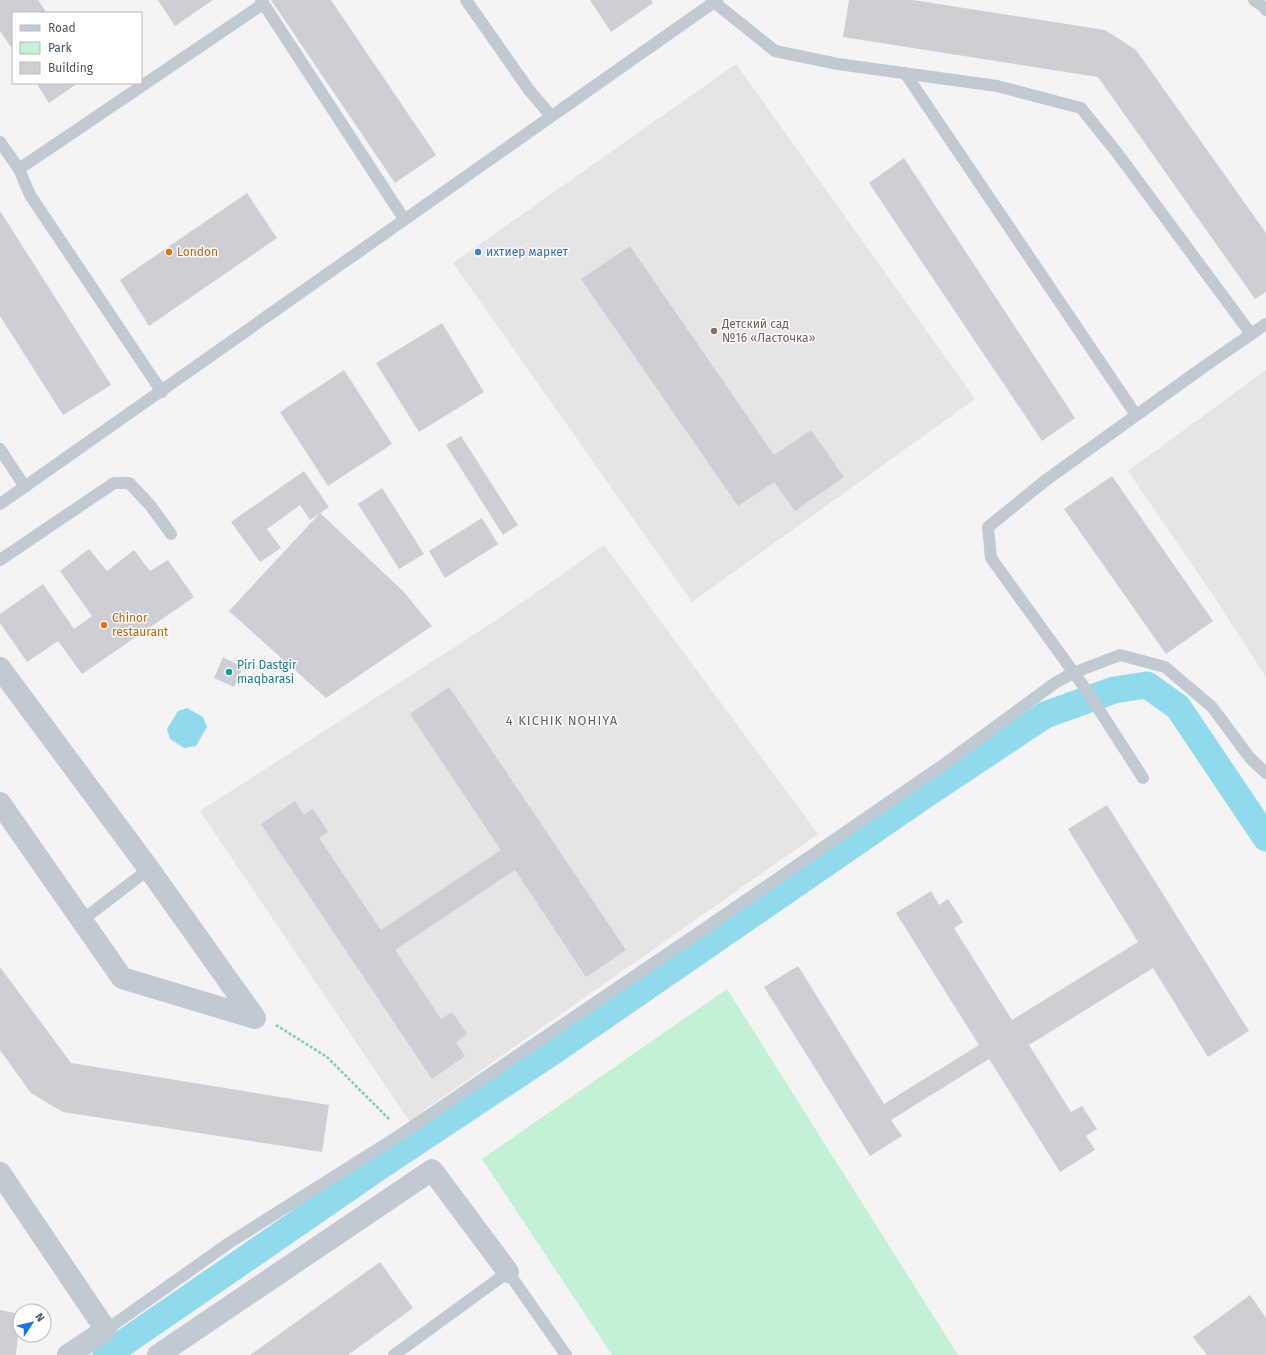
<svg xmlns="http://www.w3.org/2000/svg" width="1266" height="1355" viewBox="0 0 1266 1355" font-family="'Fira Sans',sans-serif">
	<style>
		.education { fill: #e6e4e5 }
		.green { fill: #c3f1d5 }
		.water { fill: #90daee }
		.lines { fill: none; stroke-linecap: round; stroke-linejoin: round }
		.canal { stroke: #90daee; stroke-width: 27 }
		.building { fill: #cdcfd5 }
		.path { stroke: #7ad0a6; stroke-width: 2.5; stroke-dasharray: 3 2; stroke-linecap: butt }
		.service { stroke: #c1cad2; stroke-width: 12 }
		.minor { stroke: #c1cad2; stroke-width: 22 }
		.food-dot { fill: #e8710a; stroke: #fff; stroke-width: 1.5 }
		.shop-dot { fill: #3f7fe0; stroke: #fff; stroke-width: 1.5 }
		.education-dot { fill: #8d6e63; stroke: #fff; stroke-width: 1.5 }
		.culture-dot { fill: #0f9aa8; stroke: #fff; stroke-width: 1.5 }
		.labels { text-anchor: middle; stroke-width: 3; stroke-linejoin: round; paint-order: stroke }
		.food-label { font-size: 12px; fill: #c56008; stroke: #fff; text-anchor: start }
		.shop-label { font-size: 12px; fill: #366cbe; stroke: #fff; text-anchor: start }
		.education-label { font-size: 12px; fill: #785e54; stroke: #fff; text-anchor: start }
		.culture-label { font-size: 12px; fill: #0d838f; stroke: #fff; text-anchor: start }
		.neighbourhood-label { font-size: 13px; letter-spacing: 1px; fill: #5f6368; stroke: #fff }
	</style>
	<rect width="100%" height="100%" fill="#f5f3f3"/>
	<path class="education" d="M736,64l239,335 -283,203 -239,-339z
		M1266,370v307l-51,-79 -87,-127z
		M604,545l214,289 -398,279 -8,12 -212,-314 295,-190z"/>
	<path class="green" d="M727,989l231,366h-346l-130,-196z"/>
	<path class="water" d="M187,708l16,9 4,10 -11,19 -12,2 -14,-9 -3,-10 11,-18z"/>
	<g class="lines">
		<path class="canal" d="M106,1355l273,-188 176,-117 367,-253 123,-82 69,-25 33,-5 31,22 88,131"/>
	</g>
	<path class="building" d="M0,0h38l9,13h-34v37l-13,-19z
		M158,0h55l-38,26z
		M271,0h60l105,155 -41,28z
		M590,0h61l2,3 -42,29z
		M849,0h64l192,30 31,20 130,183v59l-11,7 -157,-222 -255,-40z
		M36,83h42l-29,20z
		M904,158l171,260 -33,23 -173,-258z
		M247,193l30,45 -128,88 -29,-46z
		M0,211l111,174 -48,30 -63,-99z
		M630,246l144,209 37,-25 33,47 -49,34 -21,-29 -36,24 -157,-227z
		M442,323l42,69 -65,40 -43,-69z
		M344,370l48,74 -64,42 -48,-74z
		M461,436l57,89 -15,10 -57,-90z
		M304,471l25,36 -9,6 83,78 29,35 -106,72 -97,-87 91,-98 -10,7 -10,-15 -33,24 14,19 -21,14 -29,-40z
		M1112,476l101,145 -47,33 -102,-145z
		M382,488l42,66 -25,15 -41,-65z
		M482,518l16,26 -53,34 -16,-27z
		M89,549l18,22 27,-21 16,21 18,-11 26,37 -112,77 -24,-33 -31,21 -27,-39v-9l43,-30 31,45 18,-13 -32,-45z
		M223,657l20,10 -9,20 -20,-9z
		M449,687l177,263 -40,27 -71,-107 -120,80 46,69 11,-7 15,22 -11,8 9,14 -33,23 -171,-255 34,-23 9,14 9,-6 15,23 -9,6 62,92 120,-80 -91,-136z
		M1107,805l142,226 -41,26 -55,-89 -124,77 42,67 11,-6 15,23 -11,7 9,14 -35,22 -71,-113 -98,61 11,16 -32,20 -106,-169 34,-21 86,138 95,-59 -83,-132 35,-22 8,14 9,-6 15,23 -9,6 58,92 126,-78 -70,-113z
		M0,967l71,96 258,42 -7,47 -259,-40 -32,-19 -31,-43z
		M380,1262l33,46 -65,47h-98z
		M1250,1295l16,23v37h-59l-14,-18z
		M0,1310l20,4 -4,41h-16z"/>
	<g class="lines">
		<path class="path" d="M276,1025l51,32 63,63"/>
		<path class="service" d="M261,0l143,219
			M466,0l63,90 22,26
			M1254,0l10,7 2,3
			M714,2l61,49 63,13 159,22 84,22 37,46 133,180
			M905,73l231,342
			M0,142l19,27 11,26 132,197
			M19,169l244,-165
			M0,449l25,38
			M0,504c240,-166 477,-337 717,-504
			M0,560l114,-77h15l21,22 21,29
			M1143,778l-56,-87 -96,-133 -3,-31 58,-47 159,-114 61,-42
			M81,921l68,-52
			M106,1330l123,-87 171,-108 301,-204 242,-166 112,-82 18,-10 47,-18 45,12 47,40 38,51 16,15
			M394,1355l114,-83 58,83"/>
		<path class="minor" d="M0,668l149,201 106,149 -133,-40 -122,-175
			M0,1173l106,157 -38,25
			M158,1355l274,-185 76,102"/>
	</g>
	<g class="food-dot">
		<circle cx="169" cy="252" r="4"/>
		<circle cx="104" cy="625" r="4"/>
	</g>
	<circle class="shop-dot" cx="478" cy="252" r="4"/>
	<circle class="education-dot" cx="714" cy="331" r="4"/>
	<circle class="culture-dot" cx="229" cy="672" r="4"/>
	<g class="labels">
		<g class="food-label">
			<text x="177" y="256">London</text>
			<text x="112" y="622">Chinor<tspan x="112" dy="14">restaurant</tspan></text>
		</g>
		<g class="shop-label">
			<text x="486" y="256">ихтиер маркет</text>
		</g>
		<g class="education-label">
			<text x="722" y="328">Детский сад<tspan x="722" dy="14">№16 «Ласточка»</tspan></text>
		</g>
		<g class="culture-label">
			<text x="237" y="669">Piri Dastgir<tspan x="237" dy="14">maqbarasi</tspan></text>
		</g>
		<g class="neighbourhood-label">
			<text x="562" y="725">4 KICHIK NOHIYA</text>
		</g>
	</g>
	<rect x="12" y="12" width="130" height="72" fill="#ffffff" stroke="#b7bbc0"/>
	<rect x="20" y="25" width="20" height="6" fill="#c1cad2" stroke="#b7bbc0"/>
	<text x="48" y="32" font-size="12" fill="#4a5661">Road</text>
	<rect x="20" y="42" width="20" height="12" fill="#c3f1d5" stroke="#b7bbc0"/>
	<text x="48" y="52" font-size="12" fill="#4a5661">Park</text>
	<rect x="20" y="62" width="20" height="12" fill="#cdcfd5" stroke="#b7bbc0"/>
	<text x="48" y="72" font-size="12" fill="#4a5661">Building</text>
	<g transform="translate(32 1323) rotate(55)"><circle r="19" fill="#ffffff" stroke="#b7bbc0"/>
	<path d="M0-3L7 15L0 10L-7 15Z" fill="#1a73e8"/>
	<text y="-6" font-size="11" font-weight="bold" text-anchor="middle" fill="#4a5661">N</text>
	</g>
</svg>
